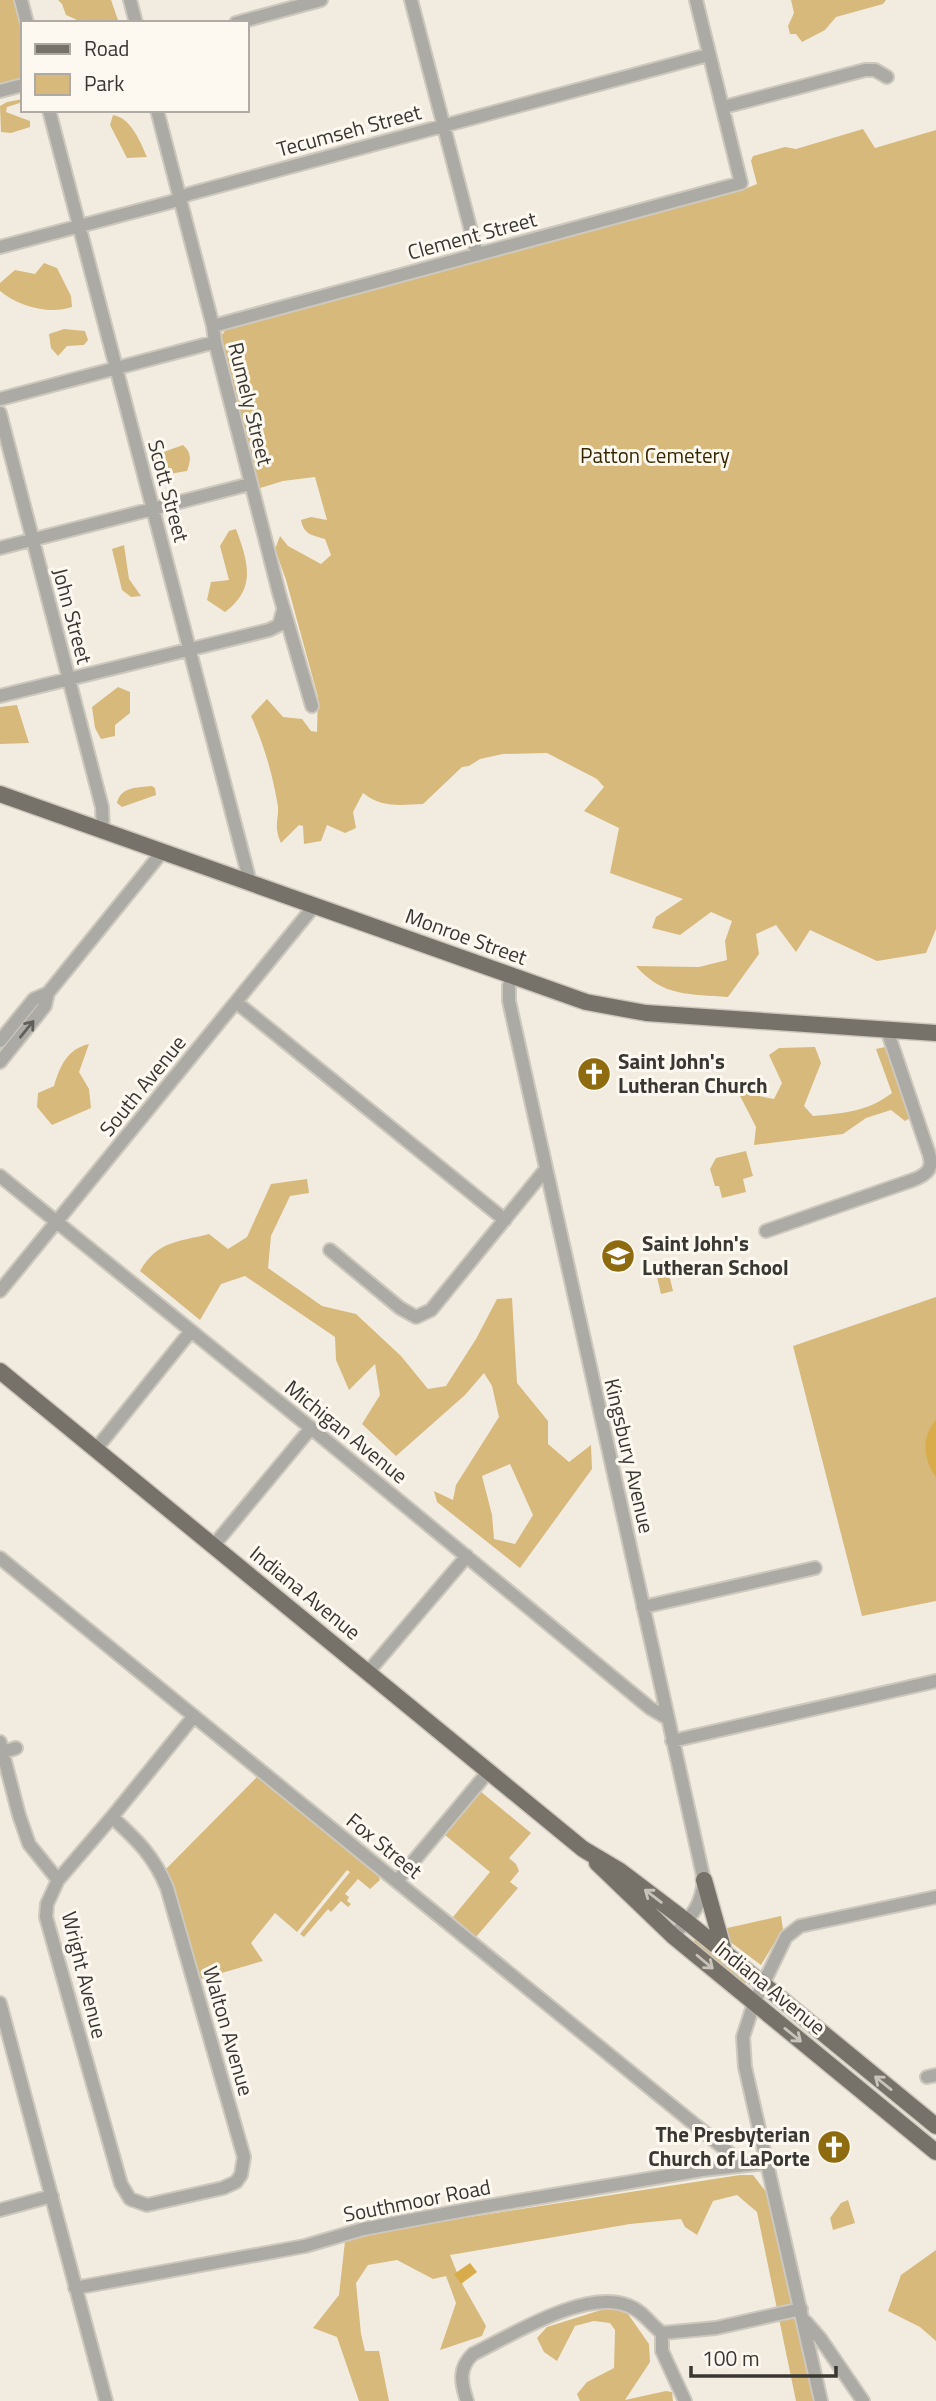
<svg xmlns="http://www.w3.org/2000/svg" width="936" height="2401" viewBox="0 0 936 2401" font-family="'Titillium Web',sans-serif">
	<style>
		.green { fill: #d7b97c; fill-rule: evenodd }
		.water { fill: #d8ac4b }
		.lines { fill: none; stroke-linecap: round; stroke-linejoin: round }
		.minor-casing { stroke: #cdc8bd; stroke-width: 16 }
		.major-casing { stroke: #cdc8bd; stroke-width: 19 }
		.minor { stroke: #acaaa5; stroke-width: 12 }
		.major { stroke: #777269; stroke-width: 16 }
		.oneway { stroke: #615f5a }
		.oneway2 { stroke: #c8c3ba }
		.labels { text-anchor: middle; stroke-width: 6; stroke-linejoin: round; paint-order: stroke }
		.street-label { font-size: 21px; fill: #393732; stroke: #fef9f0 }
		.park-label { font-size: 21px; fill: #392700; stroke: #fef9f0 }
		.poi-label { font-size: 21px; font-weight: bold; fill: #393732; stroke: #fef9f0; text-anchor: start }
	</style>
	<rect width="100%" height="100%" fill="#f2ece0"/>
	<path class="green" d="M0,0h17l6,23v56l-23,6z
		M58,0h53l8,23 -42,-3 -11,-5 -4,-11z
		M791,0h95l-3,4 -47,13 -11,13 -23,12 -6,-8h-6l-2,-8 6,-13z
		M23,99v3l-16,5 -1,5 24,9v6l-19,6 -10,-1 -1,-26 7,-4z
		M113,115c18,3 27,26 34,42l-20,1 -17,-33z
		M863,129l12,19 61,-18v799l-10,24 -49,8 -67,-31 -14,22 -20,-27 -20,9 3,20 -31,43c-37,-3 -66,0 -92,-31l63,1 28,-7 -2,-19 7,-20 -21,-9 -31,23 -28,-7 4,-11 27,-18 -73,-26 9,-45 -35,-17 20,-24 -7,-8 -50,-26 -44,1 -23,5 -11,7 -7,1 -39,37c-22,1 -42,4 -60,-11l-10,19 3,16 -11,5 -18,-8 -6,16 -17,3 -1,-18 -4,-1 -18,18c-9,-20 0,-25 -4,-42 -5,-29 -14,-59 -26,-85l16,-17 16,18 19,2 9,12 6,1 1,-35 -32,-117 -11,-31 5,-13 8,10 33,18 10,-9 -6,-16c-13,-4 -21,-4 -24,-19l10,-3 16,3 -12,-43 -32,4 -26,8 -36,-153 7,-9 519,-139 10,-4 -6,-23 2,-5 32,-9 11,2z
		M44,263l13,5 14,28 1,11c-23,8 -54,-1 -72,-16v-8l15,-13 20,4z
		M64,329l21,2 3,9 -4,5 -17,1 -9,10 -7,-8 -2,-14z
		M183,445c9,8 8,15 4,26l-24,4 -9,-5 -2,-9 3,-6z
		M236,529c12,33 21,59 -11,83l-18,-12 4,-18 18,-2 -9,-34 9,-15z
		M124,545l5,34 12,17 -10,1 -9,-7 -10,-41z
		M118,687l12,5v21l-15,12v11l-14,3 -6,-11 -3,-21z
		M17,705l12,38 -29,1v-37z
		M152,786l3,2 1,7 -34,12 -5,-4c4,-17 20,-15 35,-17z
		M89,1044l-10,28 10,17 2,19 -39,17 -15,-18 1,-14 16,-7c6,-20 13,-37 35,-42z
		M815,1047l6,16 -17,43 9,10c31,-3 54,-4 79,-23l-16,-44 9,-2 27,70 -7,4 -14,-11 -25,8 -23,16 -89,11 2,-18 -18,-35 36,7 8,-16 -13,-28 10,-7z
		M746,1151l7,25 -10,3 3,13 -24,6 -3,-12h-4l-5,-17 6,-11z
		M307,1179l2,14 -19,3 -19,40 -3,32 54,38 34,8 45,42 27,33 18,-3 30,-47 21,-40 15,-1 5,85 31,38v23l21,18 22,-17 1,24 -72,99 -83,-66 -3,-11 19,9 3,-15 43,-68 -7,-31 -8,-13 -19,22 -69,61 -34,-32 18,-29 -5,-31 -26,26 -13,-30 -1,-23 -90,-61 -24,8 -21,36 -60,-49c17,-30 38,-29 69,-37l19,15 19,-12 24,-53zM510,1464l23,51 -18,29 -21,-5 -2,-24 -10,-39z
		M666,1262l7,29 -12,3 -7,-30z
		M936,1297v304l-74,15 -69,-270z
		M257,1777l121,98 2,5 -10,9 -12,-10 -13,15 4,3 -2,4 4,3 -3,3 -7,-6 -10,11 -3,-3 -24,28 -4,-3 50,-62 -3,-2 -50,62 -22,-19 -24,30 12,18 -62,18 -35,-110z
		M480,1791l51,42 -22,25 7,6 3,7 -9,11 8,6 -42,49 -23,-20 37,-45 -45,-37z
		M781,1916l2,13 -22,36 -32,-24 -6,-12z
		M697,1938l52,41 -6,6 -48,-39 -1,-7z
		M740,2175h13l17,22 46,204h-20l-39,-189 -20,-17 -24,6 -16,34 -12,-8 -4,-8 -51,5 -180,31 10,25 26,46 -4,10 -42,14 16,-47 -10,-27 -13,3 -36,-19 -29,5 -12,18 5,51 4,17h14l10,50h-30l-22,-64 -24,-9 26,-33 6,-54 47,-12z
		M848,2200l7,23 -22,7 -3,-12 11,-15z
		M936,2250v91l-16,-14 -32,-16 13,-36z
		M601,2310h16l11,4 21,30 1,18 -25,38 41,-9 6,1 1,9h-93l-3,-7 10,-12 27,-14 1,-38 -5,-7 -16,-2 -19,5 -18,35 -13,-9 -7,-14 10,-11z"/>
	<path class="water" d="M936,1420v57c-13,-17 -15,-41 0,-57z
		M470,2263l7,9 -16,12 -7,-10z"/>
	<g class="lines">
		<g class="minor-casing">
			<path id="minor" d="M21,0l6,23
				M130,0l6,23
				M411,0l66,254
				M236,23l85,-23
				M0,91l23,-6
				M724,107l141,-37h10l12,7
				M49,110l201,772
				M157,110l56,216 2,16 64,251 33,113
				M0,247l171,-45 18,-8 519,-139
				M213,326l528,-143 -45,-183
				M0,399l215,-57
				M0,413l102,394 1,23
				M0,548l250,-64
				M0,696l269,-66 10,-5 4,-14
				M512,976l-3,10v15l195,879c-3,28 -13,36 -31,56
				M236,1002l269,218
				M0,1041l34,-42 14,-6
				M0,1062l45,-56 3,-13 115,-142
				M0,1176l311,252 339,280 17,10
				M766,1231l147,-51c13,-5 21,-11 16,-26l-42,-124
				M330,1250l70,58 16,9 15,-7 114,-140
				M0,1291l315,-386
				M96,1449l95,-118
				M214,1545l97,-117
				M0,1558l726,592 15,15
				M643,1607l172,-39
				M368,1672l99,-116
				M672,1741l264,-60
				M0,1742l19,73 10,29 29,36 -11,24 -1,13 75,267 9,15 17,6 76,-17 13,-6 5,-7 3,-18 -77,-269c-13,-32 -30,-48 -55,-71
				M3,1752l13,-4
				M58,1880l54,-63 82,-101
				M397,1881l91,-109
				M0,2003l106,398
				M927,2077l9,-2
				M0,2210l52,-14
				M75,2288l230,-42 58,-17 113,-21 226,-38 65,-7
				M806,2322l14,16 43,63
				M662,2333v18l23,50
				M467,2401c-6,-18 -9,-33 6,-47 39,-19 113,-66 156,-48 14,5 21,18 33,27l54,-5 85,-19
				M821,2401l-76,-334 -2,-30 11,-34 32,-66 14,-11 136,-29"/>
		</g>
		<g class="major-casing">
			<path id="major" d="M0,794l586,208 60,11 290,20
				M0,1371l583,478 37,22 66,50 250,205
				M597,1863l76,73 263,216
				M704,1880l19,68"/>
		</g>
		<use href="#minor" class="minor"/>
		<use href="#major" class="major"/>
	</g>
	<defs><path id="oneway-shaft" d="M-6 0H5M1.5-3L5.5 0L1.5 3" fill="none" stroke-width="1.6" stroke-linecap="round" stroke-linejoin="round" transform="scale(1.75)"/></defs>
	<use class="oneway" href="#oneway-shaft" transform="translate(27 1029) rotate(-51)"/>
	<g class="oneway2">
		<use href="#oneway-shaft" transform="translate(653 1896) rotate(-143)"/>
		<use href="#oneway-shaft" transform="translate(705 1962) rotate(40)"/>
		<use href="#oneway-shaft" transform="translate(793 2035) rotate(39)"/>
		<use href="#oneway-shaft" transform="translate(883 2083) rotate(-141)"/>
	</g>
	<defs>
		<g id="church-disc" transform="scale(1.75)"><circle r="9.5" fill="#8f6b10" stroke="#fef9f0"/><path d="M-1.2-6h2.4v3.5h3.3v2.4h-3.3V6h-2.4V-.1h-3.3v-2.4h3.3Z" fill="#fff"/></g>
		<g id="school-disc" transform="scale(1.75)"><circle r="9.5" fill="#8f6b10" stroke="#fef9f0"/><path d="M0-5L7-2L0 1L-7-2ZM-4 1L0 2.5L4 1V4Q0 6-4 4Z" fill="#fff"/></g>
	</defs>
	<g fill-rule="evenodd">
		<use href="#church-disc" x="594" y="1074"/>
		<use href="#school-disc" x="618" y="1256"/>
		<use href="#church-disc" x="834" y="2147"/>
	</g>
	<g class="labels">
		<g class="street-label">
			<text transform="translate(349 131) rotate(-15)" y="7">Tecumseh Street</text>
			<text transform="translate(472 236) rotate(-15)" y="7">Clement Street</text>
			<text transform="translate(250 404) rotate(76)" y="7">Rumely Street</text>
			<text transform="translate(168 491) rotate(75)" y="7">Scott Street</text>
			<text transform="translate(72 616) rotate(75)" y="7">John Street</text>
			<text transform="translate(466 937) rotate(20)" y="7">Monroe Street</text>
			<text transform="translate(143 1086) rotate(-51)" y="7">South Avenue</text>
			<text transform="translate(346 1432) rotate(39)" y="7">Michigan Avenue</text>
			<text transform="translate(629 1456) rotate(77)" y="7">Kingsbury Avenue</text>
			<text transform="translate(305 1593) rotate(39)" y="7">Indiana Avenue</text>
			<text transform="translate(384 1846) rotate(39)" y="7">Fox Street</text>
			<text transform="translate(84 1975) rotate(76)" y="7">Wright Avenue</text>
			<text transform="translate(770 1988) rotate(39)" y="7">Indiana Avenue</text>
			<text transform="translate(228 2031) rotate(74)" y="7">Walton Avenue</text>
			<text transform="translate(417 2201) rotate(-11)" y="7">Southmoor Road</text>
		</g>
		<g class="park-label">
			<text x="655" y="463">Patton Cemetery</text>
		</g>
		<g class="poi-label">
			<text x="618" y="1069">Saint John's<tspan x="618" dy="24">Lutheran Church</tspan></text>
			<text x="642" y="1251">Saint John's<tspan x="642" dy="24">Lutheran School</tspan></text>
			<text x="810" y="2142" text-anchor="end">The Presbyterian<tspan x="810" dy="24">Church of LaPorte</tspan></text>
		</g>
	</g>
	<rect x="21" y="21" width="228" height="91" fill="#fef9f0" stroke="#afaba4" stroke-width="2"/>
	<rect x="35" y="44" width="35" height="10" fill="#777269" stroke="#afaba4" stroke-width="2"/>
	<text x="84" y="56" font-size="21" fill="#393732">Road</text>
	<rect x="35" y="74" width="35" height="21" fill="#d7b97c" stroke="#afaba4" stroke-width="2"/>
	<text x="84" y="91" font-size="21" fill="#393732">Park</text>
	<path d="M691 2366v10h145v-10" fill="none" stroke="#393732" stroke-width="3.5"/>
	<text x="702" y="2366" font-size="21" fill="#393732" stroke="#fef9f0" stroke-width="5" paint-order="stroke">100 m</text>
</svg>
